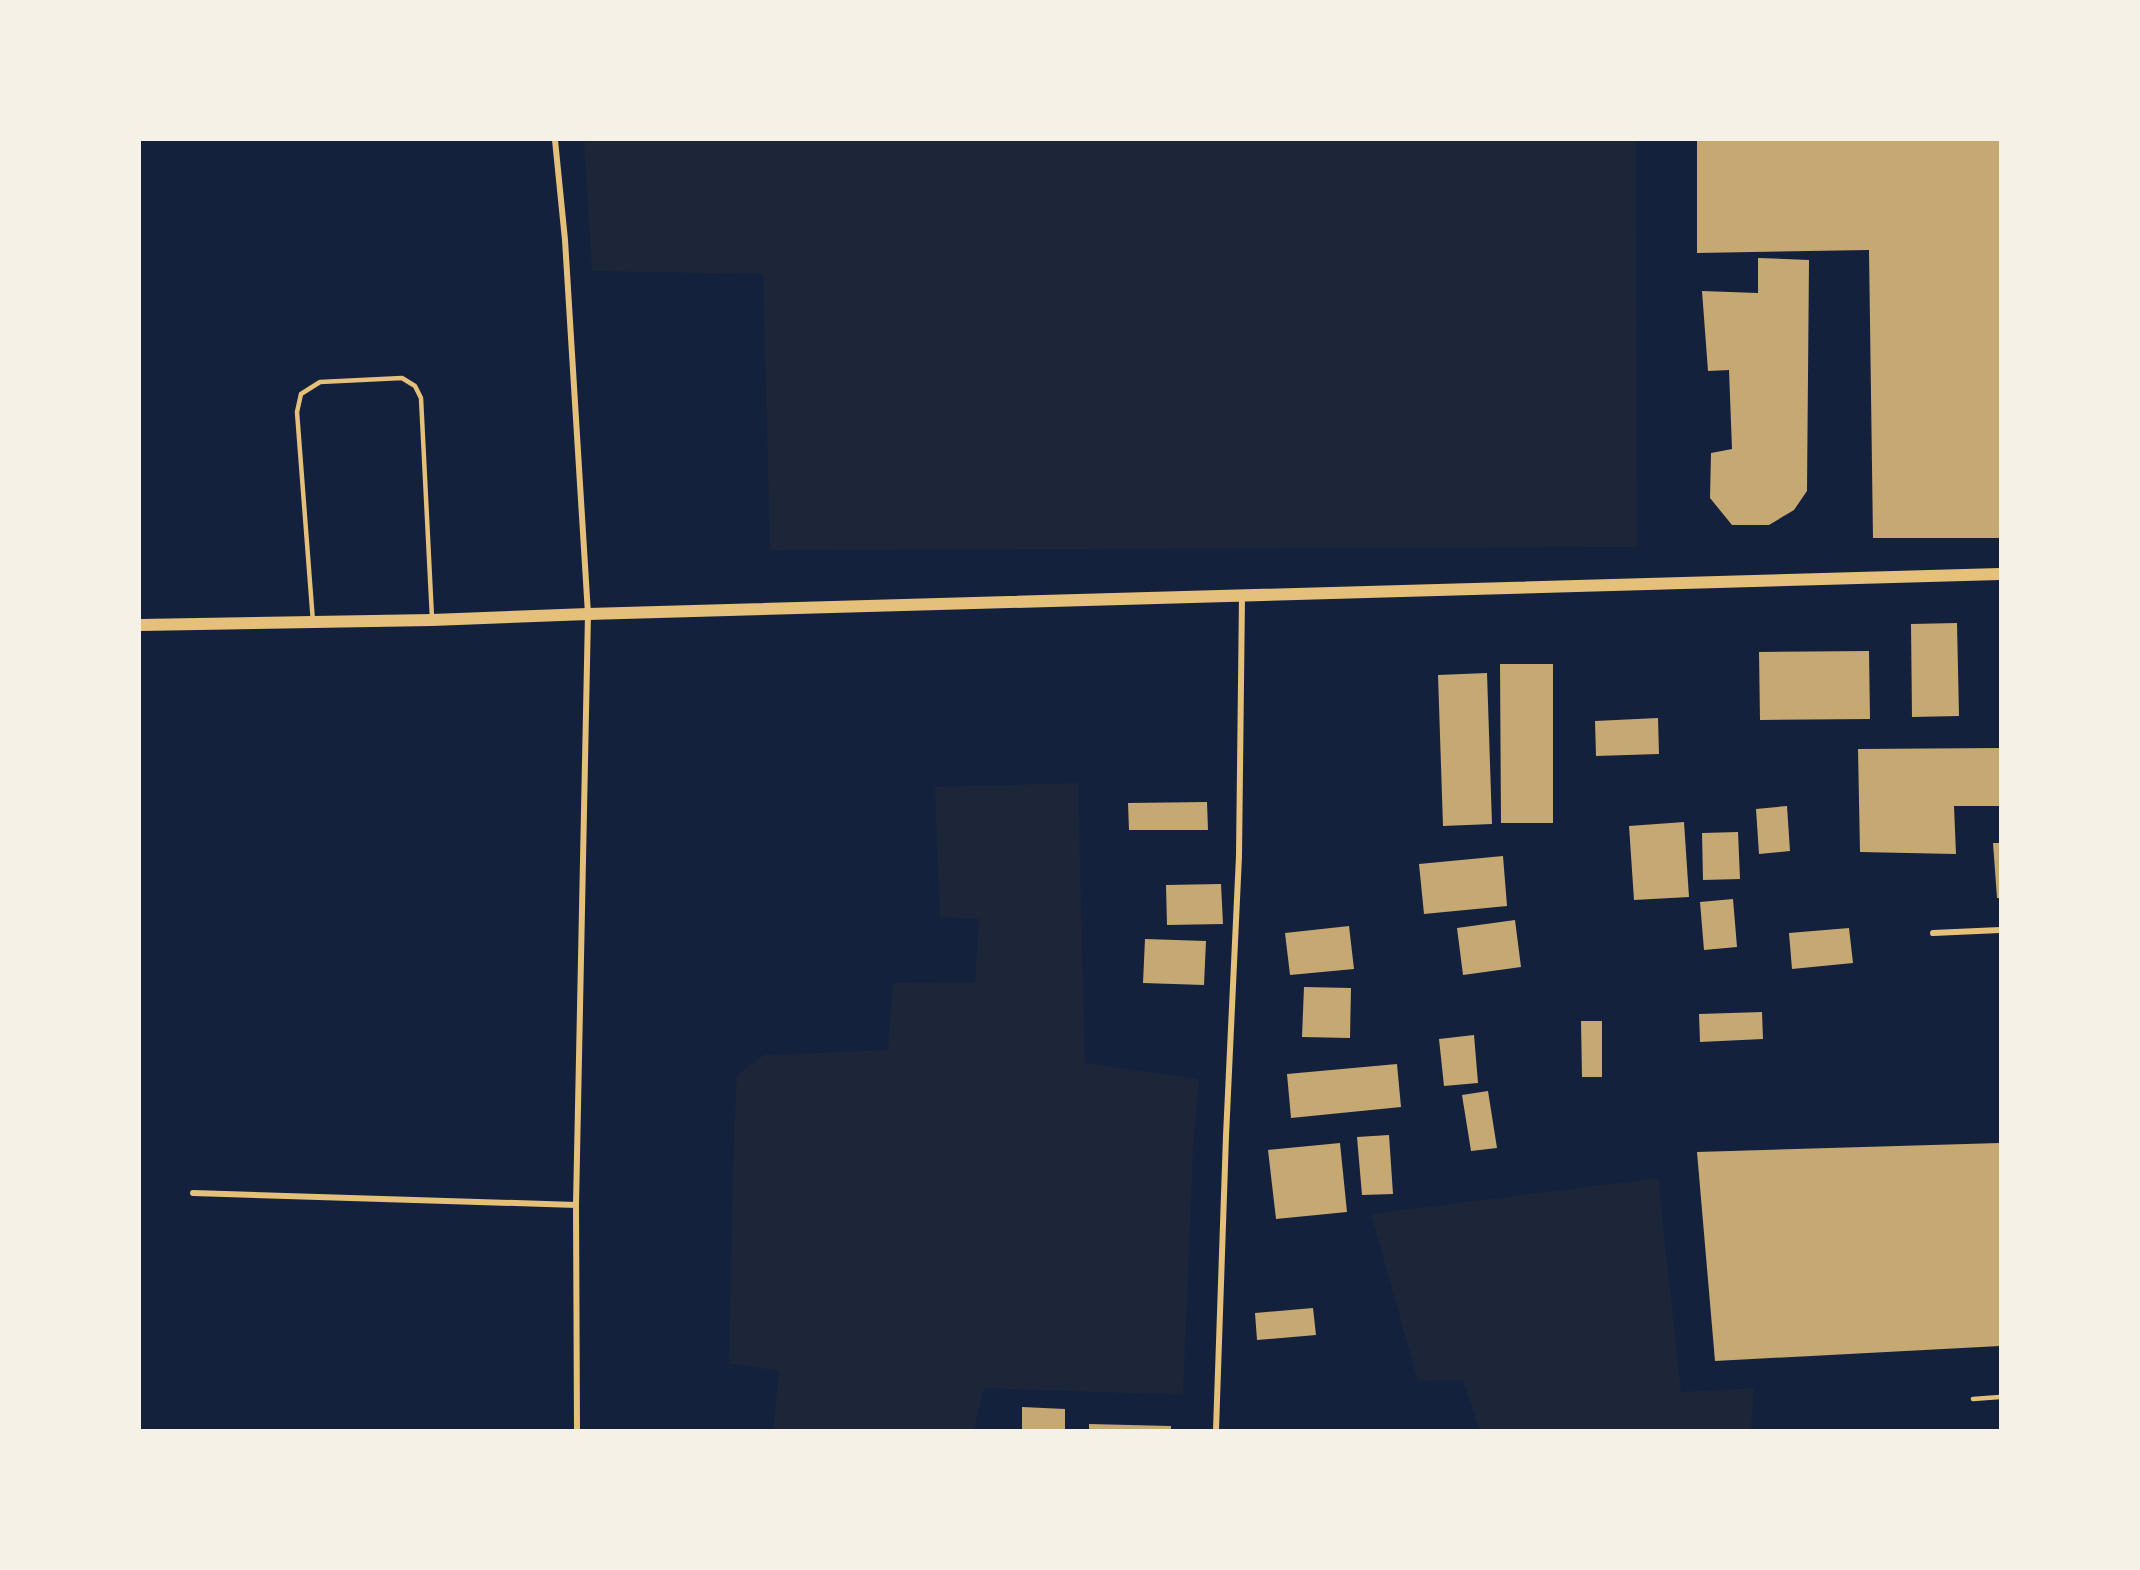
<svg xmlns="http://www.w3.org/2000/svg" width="2140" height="1570" viewBox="0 0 2140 1570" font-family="Rubik,sans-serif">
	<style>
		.green { fill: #1d2539 }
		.building { fill: #c6a872 }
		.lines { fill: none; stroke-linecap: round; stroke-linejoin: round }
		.service { stroke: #e5c07b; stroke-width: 4.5 }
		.minor { stroke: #e5c07b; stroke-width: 6 }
		.secondary { stroke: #e5c07b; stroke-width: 12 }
	</style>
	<rect width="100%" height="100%" fill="#14213d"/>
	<path class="green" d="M584,140h1052l1,407 -867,3 -7,-276 -171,-3z
		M1078,783l7,280 114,16 -6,71 -10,245 -199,-7 -10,42h-201l6,-59 -50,-8 5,-233 3,-55 27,-20 124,-5 5,-67 82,-1 4,-63 -39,-2 -5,-130z
		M1658,1178l23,214 73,-4 -3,42h-272l-16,-50 -45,1 -47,-167z"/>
	<path class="building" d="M1697,140h303v398h-127l-4,-288 -172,3z
		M1758,258l51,2 -2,231 -13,19 -25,15h-37l-22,-27 1,-45 21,-4 -3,-79 -21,1 -6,-80 56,2z
		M1957,623l2,93 -47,1 -1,-93z
		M1869,651l1,68 -110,1 -1,-68z
		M1500,664h53v159h-52z
		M1487,673l5,151 -49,2 -5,-151z
		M1658,718l1,36 -63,2 -1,-35z
		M2000,748v58h-46l2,48 -96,-2 -2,-103z
		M1207,802l1,28h-79l-1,-27z
		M1787,806l3,45 -31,3 -3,-45z
		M1684,822l5,75 -55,3 -5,-74z
		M1738,832l2,47 -37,1 -1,-47z
		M1993,843h7v55h-3z
		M1503,856l4,50 -83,8 -5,-50z
		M1221,884l2,40 -56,1 -1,-40z
		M1733,899l4,48 -33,3 -4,-48z
		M1515,920l6,47 -58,8 -6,-47z
		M1349,926l5,43 -64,6 -5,-42z
		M1849,928l4,35 -61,6 -3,-36z
		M1145,939l61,2 -2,44 -61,-2z
		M1304,987l47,1 -1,50 -48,-1z
		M1762,1012l1,27 -63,3 -1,-28z
		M1581,1021h21v56h-20z
		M1474,1035l4,48 -34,3 -5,-47z
		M1397,1064l4,43 -110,11 -4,-44z
		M1488,1091l9,57 -26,3 -9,-56z
		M1389,1135l4,59 -31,1 -5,-58z
		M1340,1143l7,69 -71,7 -8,-69z
		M2000,1143v203l-285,15 -18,-209z
		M1313,1308l3,27 -59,5 -2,-27z
		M1022,1407l43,2v21h-43z
		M1089,1424l82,2v4h-82z"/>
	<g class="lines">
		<path class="service" d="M313,622l-16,-210 4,-18 19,-12 82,-4 13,8 6,12 11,220
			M1973,1399l27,-2"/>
		<path class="minor" d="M555,140l10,100 23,374 -12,591 1,225
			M1933,933l67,-3
			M193,1193l383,12
			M1216,1430l10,-294 13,-280 3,-260"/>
		<path class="secondary" d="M140,625l292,-5 156,-6 1412,-40"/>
	</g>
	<rect width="2140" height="1570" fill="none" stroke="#f6f1e7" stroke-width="282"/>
</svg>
